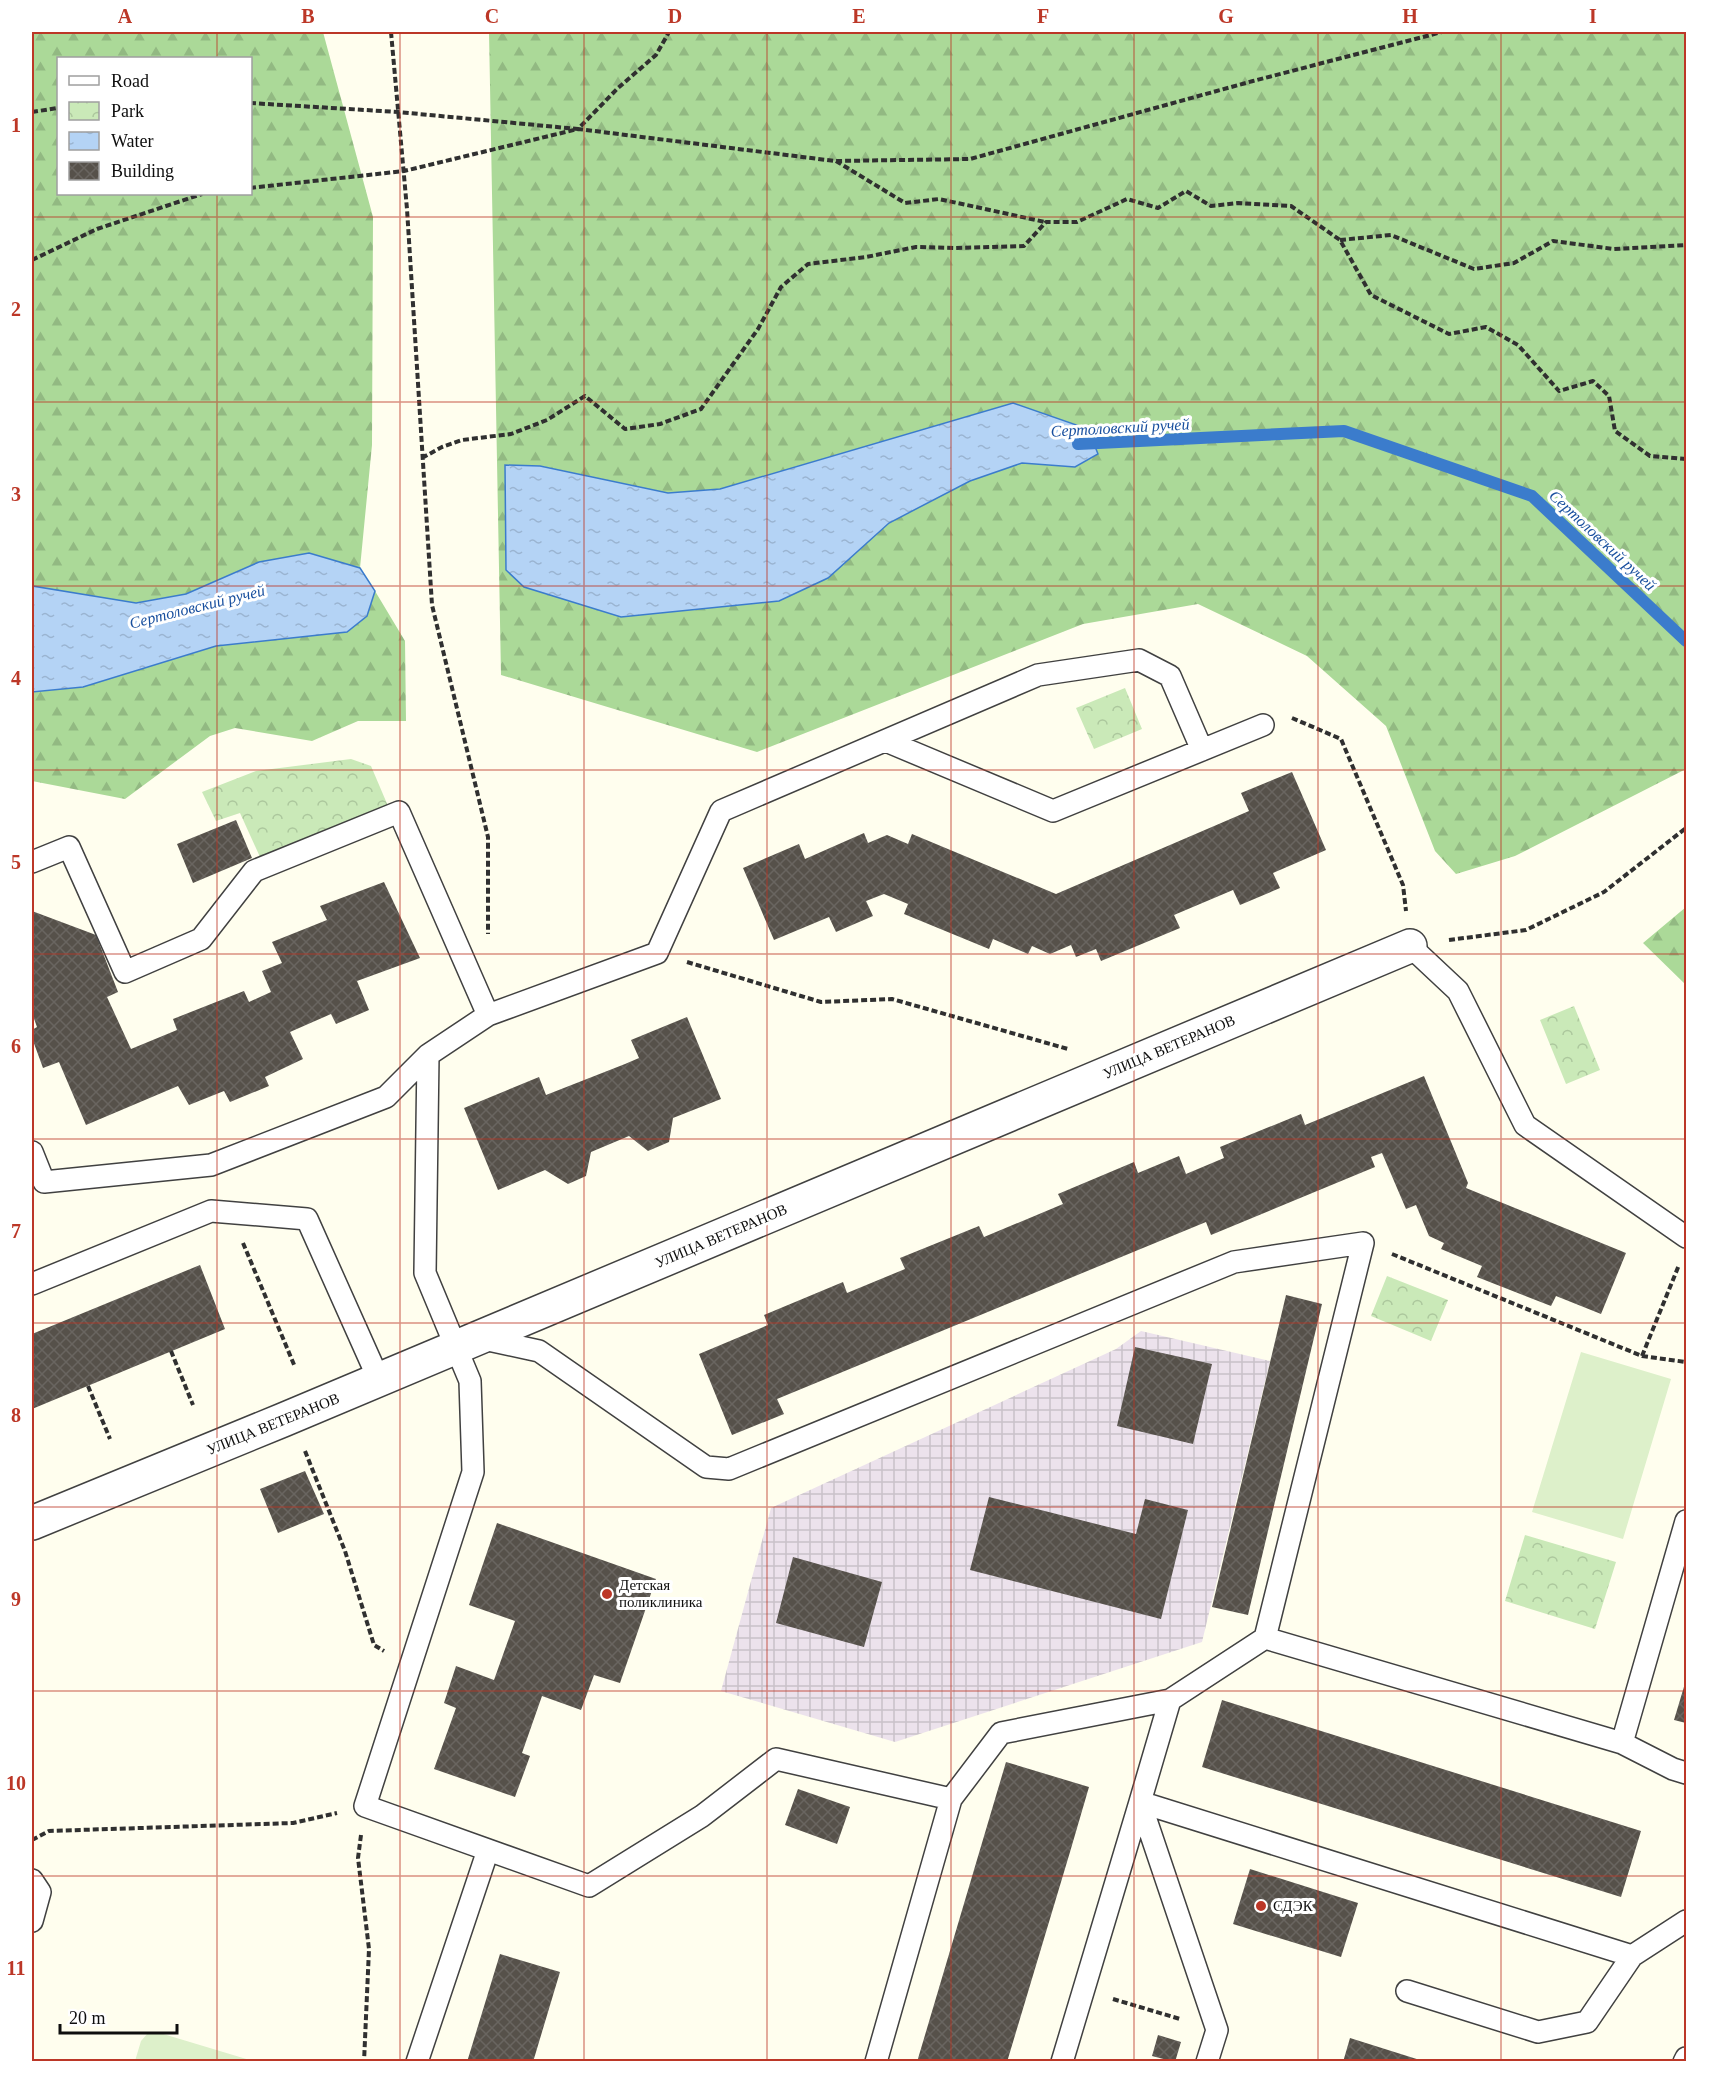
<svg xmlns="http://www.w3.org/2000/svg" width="1718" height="2093" viewBox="0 0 1718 2093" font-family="Georgia,serif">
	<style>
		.industrial { fill: url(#industrial-grid) }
		.forest { fill: url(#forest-firs); fill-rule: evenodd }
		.park { fill: url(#park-crowns) }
		.pitch { fill: #ddf0ca }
		.water { fill: url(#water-ripples); stroke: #3b7ccc; stroke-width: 1.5 }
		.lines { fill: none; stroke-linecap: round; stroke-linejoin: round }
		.stream { stroke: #3b7ccc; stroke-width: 12 }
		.building { fill: url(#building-cross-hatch) }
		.service-casing { stroke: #414141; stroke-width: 24 }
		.minor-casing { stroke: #414141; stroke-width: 36 }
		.path { stroke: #303030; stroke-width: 4; stroke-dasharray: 6 3; stroke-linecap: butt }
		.service { stroke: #fff; stroke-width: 21 }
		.minor { stroke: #fff; stroke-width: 33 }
		.grid { fill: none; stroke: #bc3727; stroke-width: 1.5; stroke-opacity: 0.55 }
		.poi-dot { fill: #bc3727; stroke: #fff; stroke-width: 2 }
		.labels { text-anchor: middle; stroke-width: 6; stroke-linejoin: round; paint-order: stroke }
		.street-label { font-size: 15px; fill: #0e0e0e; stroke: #fff }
		.poi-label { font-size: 15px; fill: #0e0e0e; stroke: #fff; text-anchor: start }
		.water-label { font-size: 16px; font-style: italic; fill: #184f9e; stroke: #fff }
		.neatline { fill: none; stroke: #bc3727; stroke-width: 2 }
		.grid-label { font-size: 20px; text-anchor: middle; font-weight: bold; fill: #bc3727 }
	</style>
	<defs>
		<pattern id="industrial-grid" width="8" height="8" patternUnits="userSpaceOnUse" patternTransform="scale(1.5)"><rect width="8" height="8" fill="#ece2ec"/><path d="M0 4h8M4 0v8" fill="none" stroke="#c9c1c9"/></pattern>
		<pattern id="forest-firs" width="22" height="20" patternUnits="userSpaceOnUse" patternTransform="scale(1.5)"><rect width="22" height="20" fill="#abd998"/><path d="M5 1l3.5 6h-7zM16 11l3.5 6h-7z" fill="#92b982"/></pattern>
		<pattern id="park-crowns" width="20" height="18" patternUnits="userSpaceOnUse" patternTransform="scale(1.5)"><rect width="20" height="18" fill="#cae9b8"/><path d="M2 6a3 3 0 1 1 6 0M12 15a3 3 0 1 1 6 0" fill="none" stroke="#acc79d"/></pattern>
		<pattern id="water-ripples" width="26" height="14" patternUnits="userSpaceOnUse" patternTransform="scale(1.5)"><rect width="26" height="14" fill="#b4d3f5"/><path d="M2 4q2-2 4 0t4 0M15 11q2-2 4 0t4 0" fill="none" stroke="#9ab4d1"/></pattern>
		<pattern id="building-cross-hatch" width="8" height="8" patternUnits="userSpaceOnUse" patternTransform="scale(1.5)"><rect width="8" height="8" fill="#56514a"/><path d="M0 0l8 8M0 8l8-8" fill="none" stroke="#696560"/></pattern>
	</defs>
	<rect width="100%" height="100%" fill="#fffeee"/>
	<path class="industrial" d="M1141,1331l129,30 -68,281 -307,100 -174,-51 50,-183 345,-159z"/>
	<path class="forest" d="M32,32h291l50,185 -1,228 -12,123 -51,-15 -50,9 -73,32 -51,9 -103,-17zM58,58h192v136h-192z
		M489,32h1197v737l-171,87 -59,18 -21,-23 -49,-125 -79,-70 -109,-52 -115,20 -326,128 -256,-77zM1013,403l62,64 -53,-4 -52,18 -81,42 -61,55 -322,-8v-105l35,1 127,27 52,-4z
		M375,591l30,50 1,80h-48l-46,20 -77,-13 -25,8 -85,63 -93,-18v-89l51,-5 133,-41 131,-14 20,-16z
		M1686,907v78l-43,-42z"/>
	<path class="park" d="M1125,688l17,41 -48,20 -18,-41z
		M351,759l20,7 17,40 -128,51 -20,-44 -24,8 -14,-29 54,-21z
		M1574,1006l26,64 -34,14 -26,-64z
		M1387,1276l61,24 -17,41 -60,-25z
		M1525,1535l91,27 -21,67 -90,-28z"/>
	<path class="pitch" d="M1581,1352l90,27 -48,160 -91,-27z
		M148,2033h12l93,28h-118l6,-20z"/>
	<path class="water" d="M1013,403l75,26 10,25 -23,13 -53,-4 -52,18 -81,42 -61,55 -49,23 -158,16 -97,-30 -18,-17 -1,-105 35,1 128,27 52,-4z
		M309,553l51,15 15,23 -8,25 -20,16 -131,14 -133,41 -51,5v-106l104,17 50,-9 73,-32z"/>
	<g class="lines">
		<path class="stream" d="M1078,444l266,-13 188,65 154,145"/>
	</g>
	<path class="building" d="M1292,772l34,78 -53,23 7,15 -40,17 -7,-15 -59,25 6,13 -79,33 -5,-12 -20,8 -5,-12 -21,9 -18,-8 -4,8 -35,-15 -4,10 -85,-35 4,-10 -24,-10 -18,7 7,15 -37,16 -7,-15 -55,23 -31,-72 56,-24 6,15 59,-26 4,10 19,-8 21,9 4,-10 144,60 193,-83 -8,-18z
		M236,820l16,38 -59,25 -16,-39z
		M384,882l36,76 -63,23 12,29 -33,14 -5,-10 -41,18 13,27 -38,18 4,9 -39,16 -6,-11 -35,14 -11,-19 -92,39 -27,-63 -16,6 -11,-30v-8l5,-3 -5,-14v-102l64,24 22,57 -11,5 24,52 46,-19 -4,-11 71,-28 5,11 22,-10 -9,-21 20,-8 -10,-21 55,-22 -7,-14z
		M687,1017l34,82 -48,19 -4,24 -21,9 -19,-15 -38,16 -5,24 -18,8 -23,-14 -47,20 -34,-82 75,-31 7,18 79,-31 14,-6 -8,-18z
		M1424,1076l44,107 -2,5 160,65 -25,61 -45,-18 -5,10 -74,-29 5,-11 -41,-17 3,-6 -15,-7 -13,-31 -10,4 -24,-56 -11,4 4,10 -164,68 -5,-13 -429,177 7,15 -52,21 -33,-81 69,-29 -4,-10 79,-33 4,11 58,-24 -5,-11 79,-32 5,11 79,-33 -5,-10 76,-32 4,11 41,-17 7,18 38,-16 -4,-11 81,-33 4,11z
		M200,1265l25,64 -193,80v-75z
		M1286,1295l36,9 -74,311 -36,-8z
		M1135,1347l77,17 -19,80 -76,-18z
		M305,1471l19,43 -46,19 -18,-44z
		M989,1497l147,37 9,-35 43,11 -27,109 -191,-49z
		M497,1523l159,56 -36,104 -26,-8 -13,35 -39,-14 -20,57 8,3 -15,41 -81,-28 22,-61 -12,-5 12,-37 38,14 21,-59 -46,-16z
		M793,1557l89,25 -18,65 -88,-24z
		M1686,1680v43l-12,-3z
		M1222,1700l419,131 -20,66 -419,-130z
		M1006,1762l83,25 -19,65 -63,210h-90z
		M798,1789l52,18 -13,37 -52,-19z
		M1250,1869l108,34 -17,54 -108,-33z
		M500,1954l60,18 -27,90h-66z
		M1158,2035l23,7 -6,20 -23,-6z
		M1350,2038l73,23v1h-80z"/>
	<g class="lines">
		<g class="service-casing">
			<path id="service" d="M886,741l167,70 210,-86
				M32,862l37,-15 56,125 76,-33 53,-68 145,-59 89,203
				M1410,946l48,45 67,134 161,112
				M428,1055l-3,218 45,108 3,91 -108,334 224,80 113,-70 74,-57 175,40
				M32,1152l12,30 167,-17 175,-68 42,-42 60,-40 169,-62 64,-142 317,-136 101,-15 31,16 32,74
				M32,1284l179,-73 96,8 72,161
				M479,1338l60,13 167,116 23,2 505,-207 129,-19 -98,395 -95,62 -30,102 77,228 -10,32
				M1265,1638l357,105 64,-222
				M1622,1743l51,26 13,4
				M32,1880l8,12 -8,29
				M1407,1991l131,41 49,-10 45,-66 54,-35
				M417,2062l71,-212
				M876,2062l75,-263 50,-66 169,-33
				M1062,2062l78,-260 492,154
				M1684,2062l2,-4"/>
		</g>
		<g class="minor-casing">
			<path id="minor" d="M32,1523l251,-103 1127,-474"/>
		</g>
		<path class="path" d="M391,32l16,177 25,396 56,232v97
			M250,103l148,9 180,17 40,-41 38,-33 13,-23
			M32,112l26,-4
			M836,161l69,42 34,-4 106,23
			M250,188l154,-17 174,-42 257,32 135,-2 283,-78 189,-49
			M1340,240l51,-5 83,34 40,-6 39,-22 61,8 72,-4
			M32,260l65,-31 105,-35
			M422,458l20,-11 20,-7 49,-6 36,-14 38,-24 40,33 35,-5 41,-15 57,-80 23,-42 27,-23 58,-7 50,-10 38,1 70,-2 22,-24h31l50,-23 31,9 28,-17 25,15 27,-3 53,3 49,34 31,55 78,39 37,-7 32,18 41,46 34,-10 16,15 6,35 35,25 36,3
			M1292,718l49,21 62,146 3,26
			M1449,940l77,-10 78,-38 82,-64
			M687,962l134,40 71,-3 176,50
			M243,1243l52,124
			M1392,1254l250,102 44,6
			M171,1351l22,54
			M1642,1356l37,-91
			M88,1386l22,53
			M305,1451l40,100 29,94 10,6
			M361,1835l-3,23 11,91 -5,113
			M32,1840l17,-9 244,-8 44,-10
			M1113,1999l67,20"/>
		<use href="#service" class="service"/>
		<use href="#minor" class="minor"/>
	</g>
	<path class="grid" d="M217,32v26M400,32v2030M584,32v2030M767,32v2030M951,32v2030M1134,32v2030M1318,32v2030M1501,32v2030M217,194v1868M32,217h1654M32,402h1654M32,586h1654M32,770h1654M32,954h1654M32,1139h1654M32,1323h1654M32,1507h1654M32,1691h1654M32,1876h1654"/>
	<g class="poi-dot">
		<circle cx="607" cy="1594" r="6"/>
		<circle cx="1261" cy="1906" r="6"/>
	</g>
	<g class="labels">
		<g class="street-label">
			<text transform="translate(1169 1047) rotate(-23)" y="5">УЛИЦА ВЕТЕРАНОВ</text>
			<text transform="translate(721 1236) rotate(-23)" y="5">УЛИЦА ВЕТЕРАНОВ</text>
			<text transform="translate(273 1424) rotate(-22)" y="5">УЛИЦА ВЕТЕРАНОВ</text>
		</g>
		<g class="poi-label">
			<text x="619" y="1590">Детская<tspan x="619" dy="17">поликлиника</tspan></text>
			<text x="1273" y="1911">СДЭК</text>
		</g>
		<g class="water-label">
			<text transform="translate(1120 427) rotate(-3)" y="6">Сертоловский ручей</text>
			<text transform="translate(1603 540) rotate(43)" y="6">Сертоловский ручей</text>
			<text transform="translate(197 606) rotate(-14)" y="6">Сертоловский ручей</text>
		</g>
	</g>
	<rect width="1718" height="2093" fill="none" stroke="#ffffff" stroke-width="66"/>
	<rect x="57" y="57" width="195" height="138" fill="#ffffff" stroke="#9f9f9f" stroke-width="1.5"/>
	<rect x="69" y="76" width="30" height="9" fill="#ffffff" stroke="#9f9f9f" stroke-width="1.5"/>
	<text x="111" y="87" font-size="18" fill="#0e0e0e">Road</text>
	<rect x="69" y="102" width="30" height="18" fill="url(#park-crowns)" stroke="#9f9f9f" stroke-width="1.5"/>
	<text x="111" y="117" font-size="18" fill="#0e0e0e">Park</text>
	<rect x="69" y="132" width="30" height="18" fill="url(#water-ripples)" stroke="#9f9f9f" stroke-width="1.5"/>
	<text x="111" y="147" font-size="18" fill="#0e0e0e">Water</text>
	<rect x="69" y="162" width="30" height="18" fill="url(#building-cross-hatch)" stroke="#9f9f9f" stroke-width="1.5"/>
	<text x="111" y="177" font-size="18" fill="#0e0e0e">Building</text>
	<path d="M60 2024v9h117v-9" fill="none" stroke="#0e0e0e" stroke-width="3"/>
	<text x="69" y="2024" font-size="18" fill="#0e0e0e" stroke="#ffffff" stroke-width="4.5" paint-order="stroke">20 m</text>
	<rect x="33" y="33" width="1652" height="2027" class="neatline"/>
	<g class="grid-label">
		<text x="125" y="23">A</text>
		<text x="308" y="23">B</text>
		<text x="492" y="23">C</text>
		<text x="675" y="23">D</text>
		<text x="859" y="23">E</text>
		<text x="1043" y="23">F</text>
		<text x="1226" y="23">G</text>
		<text x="1410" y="23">H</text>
		<text x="1593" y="23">I</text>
		<text x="16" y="132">1</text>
		<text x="16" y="316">2</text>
		<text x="16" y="501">3</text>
		<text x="16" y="685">4</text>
		<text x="16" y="869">5</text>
		<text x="16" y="1053">6</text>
		<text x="16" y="1238">7</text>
		<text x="16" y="1422">8</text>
		<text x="16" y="1606">9</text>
		<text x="16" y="1790">10</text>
		<text x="16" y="1975">11</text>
	</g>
</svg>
